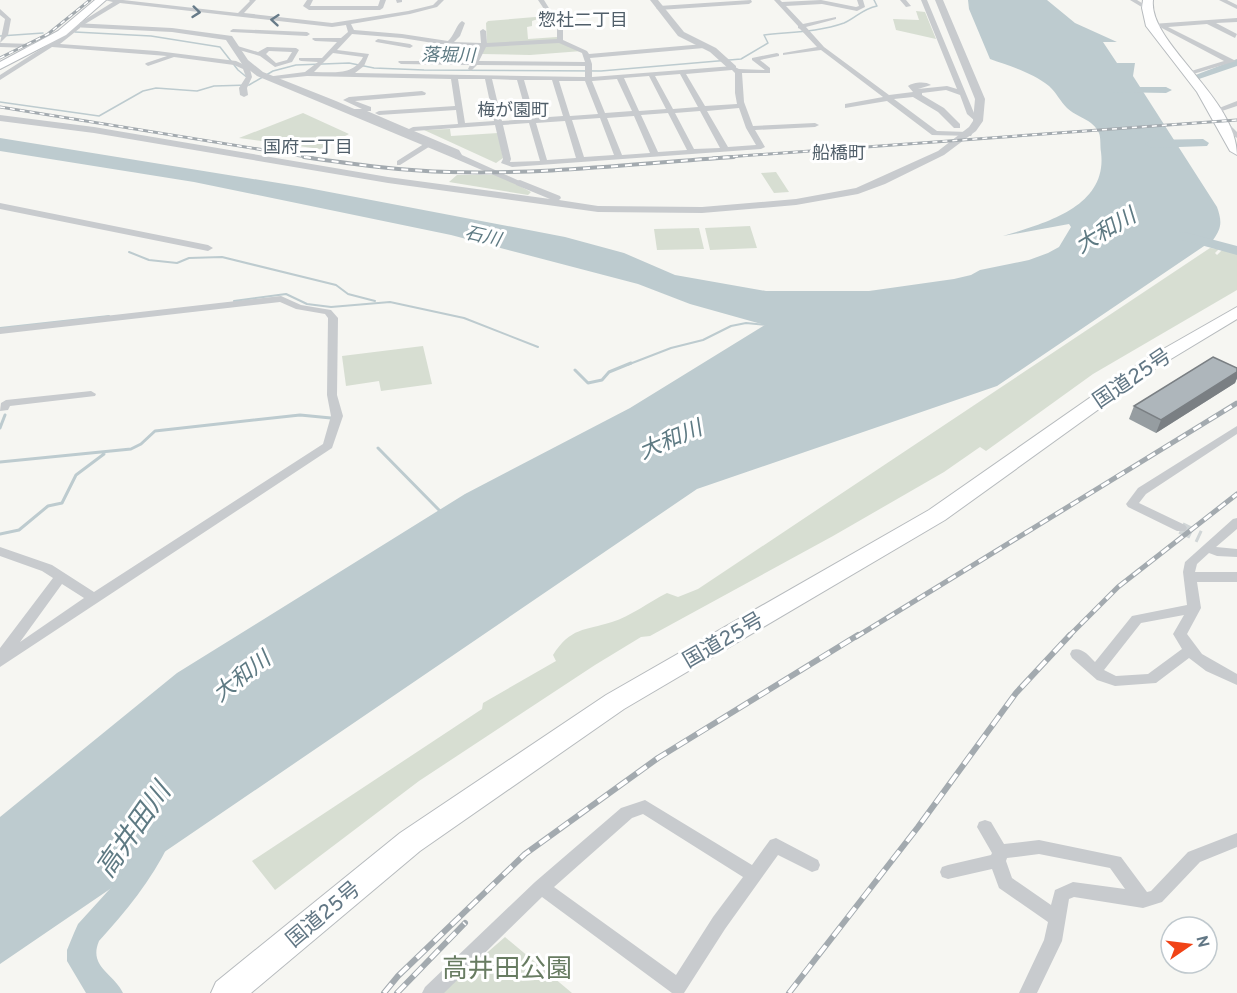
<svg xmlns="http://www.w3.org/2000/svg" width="1237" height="993" viewBox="0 0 1237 993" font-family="Overpass,'Noto Sans JP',sans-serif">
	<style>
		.green { fill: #d7ded2 }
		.water { fill: #bdcbcf }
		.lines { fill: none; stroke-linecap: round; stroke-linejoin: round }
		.stream-far2 { stroke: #bdcbcf; stroke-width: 1.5 }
		.stream-far1 { stroke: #bdcbcf; stroke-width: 2 }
		.stream { stroke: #bdcbcf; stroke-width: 3 }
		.river { fill: #bdcbcf; fill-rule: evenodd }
		.minor-tunnel { stroke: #d1d6d7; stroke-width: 12; stroke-dasharray: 12 6; stroke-linecap: butt }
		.primary-casing { stroke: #b8bcc0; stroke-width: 2 }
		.trunk-casing { stroke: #b7bbbe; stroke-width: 2 }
		.minor { fill: #c8cbce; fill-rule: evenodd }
		.tertiary { fill: #c8cbce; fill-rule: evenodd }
		.primary { fill: #fff; fill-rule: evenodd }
		.trunk { fill: #fff; fill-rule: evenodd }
		.rail-far3-casing { stroke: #a3aaaf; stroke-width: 3 }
		.rail-far2-casing { stroke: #a3aaaf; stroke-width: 4 }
		.rail-far1-casing { stroke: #a3aaaf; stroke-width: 5 }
		.rail-casing { stroke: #a3aaaf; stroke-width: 6 }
		.rail-far3 { stroke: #fff; stroke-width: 1.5; stroke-dasharray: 5; stroke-linecap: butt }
		.rail-far2 { stroke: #fff; stroke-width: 2; stroke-dasharray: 7; stroke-linecap: butt }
		.rail-far1 { stroke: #fff; stroke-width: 3; stroke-dasharray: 9; stroke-linecap: butt }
		.rail { stroke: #fff; stroke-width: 4; stroke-dasharray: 12; stroke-linecap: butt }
		.wall { fill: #969da1 }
		.shaded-wall { fill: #7a7f83 }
		.building { fill: #aeb6bb; stroke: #7a7f83; stroke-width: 1.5 }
		.oneway { stroke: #677b89 }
		.labels { text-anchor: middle; stroke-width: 6; stroke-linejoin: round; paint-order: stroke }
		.far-neighbourhood-label { font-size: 18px; fill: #515f6a; stroke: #fff }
		.far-water-label { font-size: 18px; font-style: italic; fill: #5e7a83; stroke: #fff }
		.street-label { font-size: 21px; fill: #627785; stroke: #fff }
		.water-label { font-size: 22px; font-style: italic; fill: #5e7a83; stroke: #fff }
		.near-park-label { font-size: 26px; fill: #687c62; stroke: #fff }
		.near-water-label { font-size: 27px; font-style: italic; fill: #5e7a83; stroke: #fff }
	</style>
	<rect width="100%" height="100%" fill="#f6f6f2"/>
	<path class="green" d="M916,11l9,1 11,27 -40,-9 -3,-11 26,1z
		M547,16l-15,5v5l-5,1 1,12 29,-2 1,3 -71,4 -1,-21 2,-2z
		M559,41l23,10 -52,4 -48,-1 3,-8z
		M303,113l46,21 -29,15 -81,-11z
		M450,129l1,7 47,-3 5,25 -7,5 -72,-33z
		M776,172l13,20 -15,1 -13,-20z
		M457,175h42l32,17 -3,3 -79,-13z
		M750,226l7,22 -47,2 -5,-22z
		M699,228l5,21 -47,1 -3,-21z
		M1210,248l9,1 -4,4 2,2 5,-5 15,4v36l-144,84 -107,77 -6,-4 -36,25 -111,64 -183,100 -9,1 -46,28 -176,116 -144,109 -23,-29 230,-152 1,-6 73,-42 -3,-6c18,-28 31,-24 59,-33 19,-6 37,-20 55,-29l11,4 20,-8z
		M423,346l9,38 -51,7 -2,-10 -33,5 -4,-30z
		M505,937l67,56h-131z"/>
	<path class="water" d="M968,0h79l28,23 42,19h-14l14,21h18l-2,13 84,131c5,14 5,21 -4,33l-216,146 -300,103 -697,475v-147l177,-144 288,-179 165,-86 135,-83 -75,-21 -52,-20 -187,-49 -257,-53 -194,-31v-13l303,49 262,50 59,16 51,22 91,16h103l85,-12 17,-4 9,-5 49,-10 19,-7 11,-6 12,-20 -2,-3 -66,12c42,-13 105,-29 98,-84 -1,-6 0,-14 -2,-19 -6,-14 -23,-16 -32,-25 -7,-7 -11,-16 -18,-22 -16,-13 -39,-20 -59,-27l-21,-50z"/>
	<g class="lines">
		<path class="stream-far2" d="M75,32l76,4 69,11 18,23 11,9
			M0,36l43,-3
			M0,102l99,14 44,-25 13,-3 41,3 17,-5 35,-1 24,-14 23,-6 53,-2 25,5 50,2 177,1 140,-12 27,-16 -4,-8c26,-3 55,-3 80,-12 12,-5 18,-14 33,-17l-3,-6"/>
		<path class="stream-far1" d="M129,252l20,8 28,3 12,-5 33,-1 114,28 12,9 27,7
			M234,301l52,-7 21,10 24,3 59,-5 74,16 74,29
			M0,328l109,-12
			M627,365l44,-17 32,-8 28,-14 15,-3 21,2"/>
		<path class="stream" d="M575,370l13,13 14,-3 7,-8 22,-9
			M0,428l5,-13
			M378,448l62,63
			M0,462l131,-13 10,-5 14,-13 145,-16 31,3
			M0,534l19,-4 29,-24 14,-3 14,-28 28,-21"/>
		<path class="river" d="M1237,59v7l-38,13 -6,-3z
			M1116,87h50l6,3 -6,3 -54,-1 -2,-2z
			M1203,139l6,4 -2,3 -56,2 -6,-4 6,-4z
			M1184,232l53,14v9l-58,-16 -2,-3 2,-3z
			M156,833l9,3 4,8c-18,37 -43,67 -70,97 -11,26 15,32 24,52h-37l-19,-32v-11l7,-17 4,-9 40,-44 29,-44z"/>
		<path class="minor-tunnel" d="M1181,528l19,9"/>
		<g class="primary-casing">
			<path id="primary" d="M95,0h11l-40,35 -66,34v-7l58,-31z"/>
		</g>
		<g class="trunk-casing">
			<path id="trunk" d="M1143,0h10c-5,43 84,98 84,155l-7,-4 -33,-59 -51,-66 -4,-18z
				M1237,307v12l-81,49 -211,152 -321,189 -204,142 -169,142h-40l5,-11 184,-149 206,-138 323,-185 215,-150z"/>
		</g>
		<path class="minor" d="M104,0h19l115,13 12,-12 -1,-1h7l-12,13 88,10 76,-12 25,-6 5,-5h6l-7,7 -27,7 -59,10 3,6 48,4 46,7c6,-5 8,-16 14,-20l3,2 -5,13 -6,6 27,1 -1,-12 3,-2 3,2 1,12 70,-4v-22l-9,-2 -10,-15h6l8,13 11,3v24l24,11 2,3 115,-10 3,2 -3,2 -114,10 2,6v13l141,-11 6,3 26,1 -13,-10v-2l25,-5 2,1v2l-19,4 10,8v5h-28l2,29 9,24 62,-3 4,2 -4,2 -60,3 10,17 -4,2 -249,18 -11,-4 2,-4 -8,-34 -81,6 45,19 3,5 62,28 -7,2 -61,-26 -3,-5 -21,-9 -32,20h-3v-4l30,-19 -67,-29h-10v-4h12l-19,-9 6,-3 73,-6 4,2 -1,2 -70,6 16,6v4h-4l42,18 4,-2 45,-3 -2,-14 -77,5 -4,-2 4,-2 76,-5 -4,-27 -144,-3 -39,4 -2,-1v-2l39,-5 13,-10 -17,-1 -2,-1v-2h23l15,-16 -22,-1 -3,-2 1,-1h28l7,-6 -2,-7 -14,2 -212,-24 -35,21h-4v-2l32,-20zM352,34l50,4 56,9h22l-8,14h-73l-1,1 3,2 69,1 -2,4 3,2 6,-6 108,1v11l-230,-4 9,-7 5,-12 -32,-4zM559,43l23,10 3,9 -106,-1 7,-14zM333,53l30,4c-10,19 -30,15 -49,15zM732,70l3,3v20l2,11 -32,2 -19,-32zM680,74l18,33 -25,2 -18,-33zM649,76l17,33 -27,2 -15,-33zM458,79h27l9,42 -29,2zM492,79l25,1 11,39 -26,2zM617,79l15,32 -27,2 -13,-32zM524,80h28l11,36 -28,2zM559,81h26l13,33 -28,2zM739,108l7,20 10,17 -28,2 -21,-36zM700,111l20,37 -26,1 -19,-36zM668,113l19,37 -29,2 -17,-37zM634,116l16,37 -28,2 -15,-37zM600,118l14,37 -30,2 -12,-37zM565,121l11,37 -29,2 -11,-37zM529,123l11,38 -30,1 1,-3 -8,-34z
			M307,0h6l-3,6h68l2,-6h6l-3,8 -3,2h-71l-6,-4z
			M396,0h6v2l-5,1z
			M751,0l1,2 -3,2 -90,6 -3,-2 3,-2z
			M774,0h6l2,2 39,-2 35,7 3,-1 -2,-6h6l2,7 -8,4 -35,-7 -36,2 17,18 33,-7v2l-30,8 18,20 65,48 24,-3 -5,-6c5,-4 18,-5 23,-1l-13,4 29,-3 10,3 -36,-89h6l47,113 8,6 -7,2 -8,-7 -7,-19 -14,-5 -24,3v2l22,13 16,16v4h-6l-16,-16 -25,-15 -19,2 43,32 31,1 4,2 -1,2 -39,-1 -45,-34 -42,7v-4l38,-7 -62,-47 -38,5v-2l34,-6 -17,-18 -2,-1v-2z
			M900,0h6l5,6 -5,1z
			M1130,0h7l13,8 -5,1z
			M1219,0h8l10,5v4z
			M0,9l11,10 -3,16 -8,8 5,-24 -5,-4z
			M1237,18v4l-21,1 21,11 -2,4 -28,-14 -39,3 68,34 -46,14 -2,-1v-2l36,-11 -64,-34 -11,-1 3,-2z
			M78,25l2,1v2l-20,16 97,7 79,10 11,5h7v2l-4,1 2,8 -5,11 1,7 -4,2 -4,-2 -1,-7 7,-11 -3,-8 -9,-4 -60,-8 -26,9 -3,-2 1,-1 21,-7 -115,-9 -52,33v-5z
			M233,29l74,3 3,2 -3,2 -76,-4 -1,-1z
			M378,39l32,5 3,2 -3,2 -34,-6 -1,-1z
			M0,43l32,1 3,2 -3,2 -32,-1z
			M234,45l24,7 9,-5 29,1 3,2 -7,12 -17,5 -15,-11 -28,-8v-2zM269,51l23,1 -5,8 -11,3 -10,-9z
			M1237,101v5l-24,8 -4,-2z
			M1218,124l13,2 6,6v6l-12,-8 -7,-2z
			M0,203l208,42 5,3 -5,3 -208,-42z
			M281,296l20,9 30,5 7,8 -1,77 6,21 -11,32 -332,219v-19l53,-70 -11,-7 -42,-15v-9l52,18 42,27 229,-148 8,-28 -4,-21 1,-77 -3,-4 -29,-5 -16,-7 -280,32v-6zM62,584l22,14 -64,44z
			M91,391l5,3 -1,2 -85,10 -2,4 -8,1 1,-8 5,-3z
			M1237,426v8l-91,60 -7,9 46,22 2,3 -2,3h-8l-49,-24 -2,-3 12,-16z
			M1237,518v11l-21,18 21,2v8l-20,-1 -8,-3 -12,11 -2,8h42v10h-40l4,26 -14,26 15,20 35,20v11l-31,-14 -17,-13 -33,25 -41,3 -18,-6 -25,-22 -2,-4 2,-4c10,-3 16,5 23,12l37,-46 55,-11 -4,-33 2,-10 48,-43zM1184,615l-11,19 9,15 -34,25 -32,2 -12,-6 37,-47z
			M645,800l107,65 18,-25 6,-2 42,22 2,5 -2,5 -6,2 -34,-17 -53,74 -41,64h-12l-130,-96 -98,96h-22l3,-6 110,-105 86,-74zM643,814l100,63 -30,40 -37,58 -122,-88 78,-69z
			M985,820l6,2 13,22 35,-4 82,17 26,35 4,-1 37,-39 49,-19v14l-37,15 -38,40 -19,6 -69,-11 -5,2 -7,42 -25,52h-18l25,-53 4,-18 -49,-34 -7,-19 -44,10 -6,-2 -2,-5 2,-5 6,-2 43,-10 1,-2 -15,-26 2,-5zM1039,854l71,14 15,21 -52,-7 -18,8 -4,15 -39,-27 -6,-17 1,-3z"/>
		<path class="tertiary" d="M650,0h8l26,32 32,16 20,18v4h-6l-20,-18 -32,-16z
			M935,0h8l42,99 -2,22 -7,10 -32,24 -59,29 -27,10 -62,11 -94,8 -104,-1 -210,-29 -294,-50 -94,-12v-6l94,12 294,50 162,22 -34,-14v-4l4,-1 40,16 1,2 -2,2 39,6 104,1 94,-8 60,-11 82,-37 31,-24 4,-6 2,-22z
			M74,23l98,5 60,8 16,24 15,12 73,29 128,56 -8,2 -199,-83 -15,-12 -16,-24 -54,-8 -101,-5v-4z"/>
		<use href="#primary" class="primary"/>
		<use href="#trunk" class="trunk"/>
		<g class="rail-far3-casing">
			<path id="rail-far3" d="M0,58l48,-24 42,-34
				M0,107l313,51
				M713,158l524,-38"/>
		</g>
		<g class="rail-far2-casing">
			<path id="rail-far2" d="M304,157c48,7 97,14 146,15 94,3 190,-9 284,-15"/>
		</g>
		<g class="rail-far1-casing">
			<path id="rail-far1" d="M856,637l381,-234
				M1068,637l50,-50 119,-93"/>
		</g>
		<g class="rail-casing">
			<path id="rail" d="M384,993l14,-17 127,-122 133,-96 200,-123
				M397,993l68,-70
				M789,993l129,-166 98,-134 54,-58"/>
		</g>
		<use href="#rail-far3" class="rail-far3"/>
		<use href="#rail-far2" class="rail-far2"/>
		<use href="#rail-far1" class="rail-far1"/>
		<use href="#rail" class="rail"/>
	</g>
	<path class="wall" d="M1237,368v10l-2,5 -79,50 -27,-14 5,-13z"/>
	<path class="shaded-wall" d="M1237,372v6l-2,5 -79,50 5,-13z"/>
	<path class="building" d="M1213,357l24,11v4l-76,48 -27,-14z"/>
	<defs><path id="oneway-chevron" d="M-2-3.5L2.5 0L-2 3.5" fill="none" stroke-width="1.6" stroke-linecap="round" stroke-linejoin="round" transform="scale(1.5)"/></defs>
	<g class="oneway">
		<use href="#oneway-chevron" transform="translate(196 12) rotate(6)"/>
		<use href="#oneway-chevron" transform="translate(275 20) rotate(-175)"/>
	</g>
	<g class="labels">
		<g class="far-neighbourhood-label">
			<text x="583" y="26">惣社二丁目</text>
			<text x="513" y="116">梅が園町</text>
			<text x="308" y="153">国府二丁目</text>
			<text x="839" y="159">船橋町</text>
		</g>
		<g class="far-water-label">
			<text transform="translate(448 55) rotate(1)" y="6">落堀川</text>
			<text transform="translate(483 236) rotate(13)" y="6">石川</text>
		</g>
		<g class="street-label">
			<text transform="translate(1132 378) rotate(-34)" y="7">国道25号</text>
			<text transform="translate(723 640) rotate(-30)" y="7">国道25号</text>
			<text transform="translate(323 914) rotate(-40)" y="7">国道25号</text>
		</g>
		<g class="water-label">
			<text transform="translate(1105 230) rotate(-31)" y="8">大和川</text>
			<text transform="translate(670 439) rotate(-23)" y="8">大和川</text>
			<text transform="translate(241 676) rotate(-38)" y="8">大和川</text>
		</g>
		<g class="near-park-label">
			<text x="507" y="977">高井田公園</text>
		</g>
		<g class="near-water-label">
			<text transform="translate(133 830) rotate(-55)" y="9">高井田川</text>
		</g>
	</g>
	<g transform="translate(1189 945) rotate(76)"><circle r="28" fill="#ffffff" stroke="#c0c9ce" stroke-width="1.5"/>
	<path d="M0-4.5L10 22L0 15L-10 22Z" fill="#f14316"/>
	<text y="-9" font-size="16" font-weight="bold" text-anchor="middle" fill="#627785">N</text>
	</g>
</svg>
